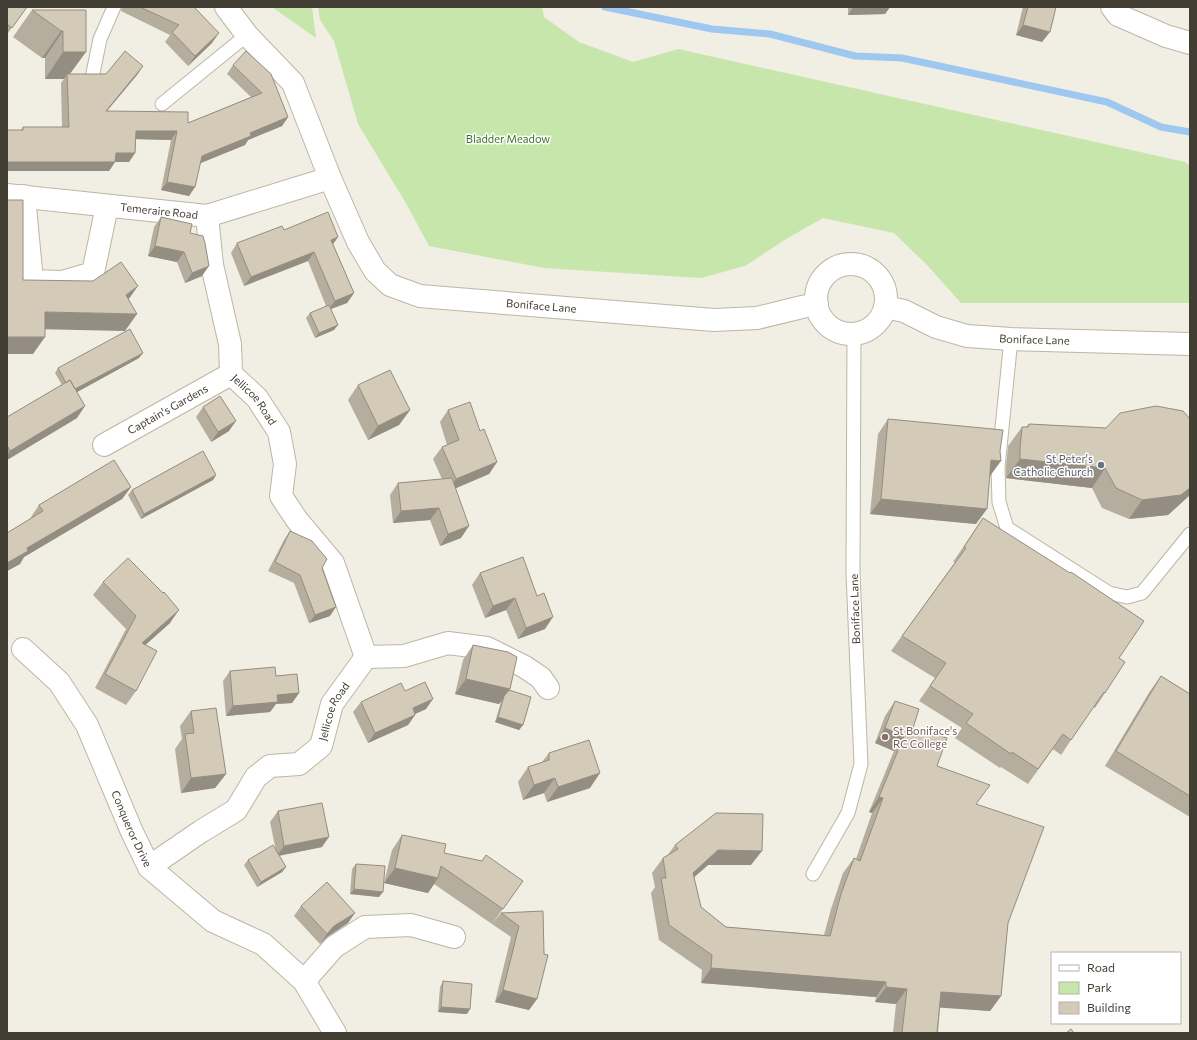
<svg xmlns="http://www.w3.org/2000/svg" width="1197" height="1040" viewBox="0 0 1197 1040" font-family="Commissioner,sans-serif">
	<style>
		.green { fill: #c7e6ab }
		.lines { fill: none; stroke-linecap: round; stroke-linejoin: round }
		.stream { stroke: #9ec8ef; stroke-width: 7 }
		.lane-casing { stroke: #bcb6a6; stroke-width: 15 }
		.street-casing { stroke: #bcb6a6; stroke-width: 24 }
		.lane { stroke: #fff; stroke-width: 13 }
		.street { stroke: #fff; stroke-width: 22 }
		.wall { fill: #b5ae9e }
		.shaded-wall { fill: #948d81 }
		.building { fill: #d3cab8; stroke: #948d81 }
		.worship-dot { fill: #6b7280; stroke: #fff; stroke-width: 1.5 }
		.education-dot { fill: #8d6e63; stroke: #fff; stroke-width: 1.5 }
		.labels { text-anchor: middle; stroke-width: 3; stroke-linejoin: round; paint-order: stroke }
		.park-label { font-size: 11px; fill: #3e7327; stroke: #fff }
		.street-label { font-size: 11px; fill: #433e33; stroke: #fff }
		.worship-label { font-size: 11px; fill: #5b616d; stroke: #fff; text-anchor: end }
		.education-label { font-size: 11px; fill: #785e54; stroke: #fff; text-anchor: start }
	</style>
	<rect width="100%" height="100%" fill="#f1eee3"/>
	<path class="green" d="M272,7h40l4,31z
		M318,7h224l2,10 35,25 54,20 45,-13 507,113 5,4v137h-229l-34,-38 -33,-32 -71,-15 -37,21 -41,27 -44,12 -157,-10 -115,-22 -22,-41 -49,-81 -24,-83 -14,-21z"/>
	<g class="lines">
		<path class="stream" d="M605,7l107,22 58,5 85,22 47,2 205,44 54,25 29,5"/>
		<g class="lane-casing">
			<path id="lane" d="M93,73l7,-34 14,-32
				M162,104l85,-69
				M1011,339l-13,128 1,35 8,26 102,65 18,4 15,-4 48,-59
				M813,874l35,-61 13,-49 -8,-191 1,-240"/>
		</g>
		<g class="street-casing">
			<g id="street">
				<path id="s1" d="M226,7l21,28 46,48 37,95 28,64 17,29 15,14 30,11 294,24 43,-2 45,-11 15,-3"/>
				<path d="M1112,7l6,8 48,21 24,7"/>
				<path id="s2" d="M7,195l200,21 123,-38"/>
				<path d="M24,196l8,85 30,1 31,-9 14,-67"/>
				<path id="s3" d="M207,216l5,49 18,79 1,30 26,24 22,34 6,32 -4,32 16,24 36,43 33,94"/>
				<circle cx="851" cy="299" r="35"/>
				<path id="s4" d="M885,307l19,4 32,16 31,9 44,3 179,5"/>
				<path id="s5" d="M104,445l127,-71"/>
				<path id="s6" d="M23,649l36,33 28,43 45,107 17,35 64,54 50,23 41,37 31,52"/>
				<path d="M366,657l38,-1 44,-13 39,5 38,19 16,11 7,10"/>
				<path id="s7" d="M149,867l51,-35 36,-22 20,-33 14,-11 29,-2 22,-18 11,-42 34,-47"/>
				<path d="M304,981l30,-34 31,-20 46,-2 43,12"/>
			</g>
		</g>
		<use href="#lane" class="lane"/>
		<use href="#street" class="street"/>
	</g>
	<path class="wall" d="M7,7h20l-19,26 -1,-1z
		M122,7h72l18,36 -24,23 -23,-24 5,-7 -49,-24z
		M848,7h42l-5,7 -37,1z
		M1023,7h33l-14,35 -26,-7z
		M32,10h54l-16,64h36l37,-8 -6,9 -30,36 81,12 63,-26 -24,-23 6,-9 55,52 -6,9 -34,14 -3,5 -45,18 -5,24 -6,9 -28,-6 10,-50 -35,-1 -1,14 -6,9h-14l-6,9h-102v-41h14l2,-3h39l-1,-44 3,-4h-19v-21h-3l-29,-21z
		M161,217l29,16 12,43 -17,7 -8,-21 -29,-6 6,-29z
		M284,230l54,7 -5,7 21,49 -7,10 -16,6 3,21 -19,8 -9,-20 4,-5 16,-7 -18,-45 -64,25 -13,-33 6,-10z
		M139,358l-62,34v26l-70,42v-43l55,-32 -7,-12 3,-5z
		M358,385l52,25 -11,15 -31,15 -20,-40z
		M203,407l26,24 -18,11 -15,-25z
		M448,410l32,21 17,31 -8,12 -33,14 5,50 -21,8 -10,-26 -37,3 -3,-28 8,-12 44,-4 -9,-20 9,-12 5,-2 -7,-23z
		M888,419l102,57 -14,48 -106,-10 8,-80z
		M1190,419v76l-22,20 -39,4 -27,-11 -10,-20 -86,-10v-11l2,-21 14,-19h4l3,-3 77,4z
		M216,475l-3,5 -72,39 -13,-24 4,-5z
		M131,487l-9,12 -98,58 -4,7 -13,7v-38l24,-15v-1l8,-12z
		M983,518l136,140 -14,35 -10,15 -2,-1 -32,48 -8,-6 -25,35 -27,-17 -1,1 -45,-30 7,-10 -43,-27 16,-23 -44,-27 64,-89h-2z
		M290,531l32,37 8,48 -21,7 -15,-40 -26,-12 16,-31z
		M523,557l22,72 -27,10 -12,-29 -21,8 -13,-33 8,-12z
		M103,582l67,41 -25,22 -9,46 -10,14 -31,-17 31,-59 -33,-34z
		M473,645l37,44 -1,1 14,35 -4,5 -24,-8 6,-20 -2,2 -44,-10 8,-34z
		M230,671l46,5 23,17 -7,10 -16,1 -6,8 -44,4 -3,-35z
		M1161,676l29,18v123l-85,-51 45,-75z
		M405,691l21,18 -11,5v1l-7,10 -40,18 -15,-31 8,-10z
		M895,701l42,65 39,38 32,119 -7,73 -11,15 -50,-4 -2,26h-45l3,-29 -21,-2 1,-5 -175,-14 1,-13 -43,-30 -8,-47 4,-6 -3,-14 11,-15 4,-2 8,-11 76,20h-43l-14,12 7,30 25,20 98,8 7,-26 12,-36 11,-15 2,1 16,-46 -3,-1 25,-61 -19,-8 10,-27z
		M191,711l35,63 -11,14 -34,5 -6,-44 7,-10 -2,-13z
		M549,753l41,35 -43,14 -3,-9 -21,7 -5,-18 10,-15 14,-5z
		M278,811l44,36 -43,9 7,11 -4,5 -25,15 -13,-22 4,-5 28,-9 -6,-29z
		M402,835l42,18 79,28 -31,43 -58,-40 -6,9 -44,-10 8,-33z
		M356,864l23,33 -29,-3 2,-25z
		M301,906l47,17 -21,14 -7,7 -26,-28z
		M543,911l-6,88 -8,11 -34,-8 16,-65 -19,-13 9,-11z
		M443,981l24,33 -29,-2 2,-25z"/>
	<path class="shaded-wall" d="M853,7h37l-5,7 -37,1z
		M1023,25l27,7 -8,10 -26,-7z
		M61,31h2l-18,27h-3z
		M219,33l-7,10 -24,23 7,-10z
		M63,52h23l-19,26v-4l-3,5h-19z
		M143,66l-6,9 -37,44 6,-8z
		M288,117l-6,9 -34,14 -3,5 -49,20 6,-9 48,-23z
		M136,131h41l-6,9 -41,-1z
		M116,153h19l-6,9h-20z
		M7,162h108l-6,9h-102z
		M167,182l28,5 -6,9 -28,-6z
		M338,237l-7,10v-7z
		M155,246l29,6 -7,10 -29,-6z
		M314,252l-6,9 -64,25 7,-9z
		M209,266l-7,10 -17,7 7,-10z
		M138,286l-12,17v-8z
		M354,293l-7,10 -19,7 7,-9z
		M45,312l92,2 -12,17 -92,-2z
		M338,325l-4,5 -19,8 4,-5z
		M7,337h38l-12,17h-26z
		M143,353l-4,5 -71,39 3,-6z
		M85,406l-8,12 -70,42v-5l3,-4z
		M410,410l-11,15 -31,15 10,-14z
		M236,421l-7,10 -18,11 7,-10z
		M1020,459l85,9 -13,20 -86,-10z
		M991,460l10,1 -11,15 -9,-1z
		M497,462l-8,12 -42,18 9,-13z
		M216,475l-3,5 -72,39 3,-5z
		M131,487l-9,12 -98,58 -4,7 -13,7v-8l20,-15z
		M1190,488v7l-22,20 -39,4 13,-19z
		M881,499l106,10 -11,15 -106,-10z
		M439,508l-9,12 -37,3 8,-12z
		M469,526l-8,12 -21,8 8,-12z
		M515,598l-9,12 -21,8 8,-12z
		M336,607l-6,9 -21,7 6,-8z
		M179,610l-9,13 -38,34 10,-14z
		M553,617l-8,12 -27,10 8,-11z
		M466,679l44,10 -11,15 -44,-10z
		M299,693l-7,10 -16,1 -6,8 -44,4 7,-10 44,-11z
		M433,699l-7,10 -20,9 7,-10z
		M415,715l-7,10 -40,18 7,-10z
		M498,717l25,8 -4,5 -24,-8z
		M885,728l19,8 -10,15 -19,-8z
		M600,773l-10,15 -43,14 11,-15z
		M226,774l-11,14 -34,5 10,-15z
		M555,778l-11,15 -21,7 11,-15z
		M879,797l4,1 -11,15 -3,-1z
		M329,837l-7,10 -45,9 7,-10z
		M718,850l44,1 -11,14h-43l-25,22 10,-14z
		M286,867l-4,5 -25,15 4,-5z
		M395,868l43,10 -10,15 -44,-10z
		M354,889l29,3 -4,5 -29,-3z
		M355,913l-7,10 -21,14 -7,7 7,-10 7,-8z
		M711,968l175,14 -10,15 -175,-14z
		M886,987l21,2 -11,15 -21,-2z
		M503,990l34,9 -8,11 -34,-8z
		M941,992l60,4 -11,15 -59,-4z
		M441,1007l29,2 -3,5 -29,-2z"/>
	<path class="building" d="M7,7h20l-15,21 -5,-4z
		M140,7h54l25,26 -24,23 -23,-24 7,-7z
		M1028,7h28l-6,25 -27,-7z
		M32,10h54v42h-23v-21h-2z
		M125,51l18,15 -37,45 82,1v11l74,-30 -29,-28 13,-14 25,23 17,43 -38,16 1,3 -49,20 -7,31 -28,-5 10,-51h-41l-1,22h-19l-1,9h-108v-32h16v-3h46l-2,-53h39z
		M7,200h16v80l70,1 28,-19 17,24 -12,9 11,19 -92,-2v25h-38z
		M328,212l10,25 -7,3 23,53 -19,8 -21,-49 -63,25 -14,-34 45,-17 2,4z
		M161,217l31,7 -2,9 13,3 2,7 4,23 -17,7 -8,-21 -29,-6z
		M329,305l9,20 -19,8 -9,-20z
		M130,329l13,24 -68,36 -5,-9 -4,3 -8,-15z
		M390,370l20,40 -32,16 -20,-41z
		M70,380l15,26 -75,45 -3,-6v-28z
		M220,396l16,25 -18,11 -15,-25z
		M470,402l10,29 4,-2 13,33 -41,17 -14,-32 17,-7 -11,-30z
		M1156,406l27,5 7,8v69l-9,7 -39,5 -26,-12 -11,-20 -85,-9v-11l2,-21h6l1,-3 77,4 14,-15z
		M888,419l115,11 -3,21 1,10 -10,-1 -4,49 -106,-10z
		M203,451l13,24 -72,39 -12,-24z
		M114,460l17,27 -104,61 1,3 -21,12v-30l36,-22 -4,-6z
		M452,478l17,48 -21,8 -9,-26 -38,3 -3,-28z
		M983,518l87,55 1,-1 73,49 -25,37 6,4 -20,31 -1,-1 -33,48 -8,-6 -25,35 -26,-17 -1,2 -45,-31 7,-9 -43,-28 16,-23 -44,-27 64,-88 -2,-1z
		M290,531l22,10 15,18 -5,9 14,39 -21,8 -15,-40 -25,-13z
		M523,557l14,39 7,-3 9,24 -27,11 -11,-30 -22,8 -13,-33z
		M128,558l35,35 1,-1 15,18 -37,33 15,8 -21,40 -31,-17 31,-58 -33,-34z
		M473,645l35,7 9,5 -7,32 -44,-10z
		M275,667l1,9 21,-2 2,19 -22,2 1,7 -45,4 -3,-35z
		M1161,676l29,18v102l-74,-45z
		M425,682l8,17 -20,9 2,7 -40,18 -14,-31 40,-19 4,8z
		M509,690l22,7 -8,28 -25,-8 6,-21z
		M895,701l24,8 -6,19 34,10 -10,28 53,19 -14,19 68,23 -36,96 -7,73 -60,-4 -4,41h-35l5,-44 -21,-2v-5l-175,-14 1,-13 -43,-30 -8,-47h5l-3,-20 15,-9 -3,-4 41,-32 47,1 -1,37 -44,-1 -25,23 8,34 25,20 104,9 11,-42 13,-36 6,3 23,-63 -4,-1 25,-61 -19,-8z
		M216,708l10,66 -35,4 -6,-44 9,-1 -3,-22z
		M589,740l11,33 -42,14 -3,-9 -21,7 -6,-18 21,-7v-7z
		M322,803l7,34 -45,9 -6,-35z
		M402,835l44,9 -2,9 38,8 4,-6 37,26 -20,28 -62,-43 -3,12 -43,-10z
		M273,845l13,22 -25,15 -13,-22z
		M356,864l29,2 -2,26 -29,-3z
		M327,882l28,31 -21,13 -7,8 -26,-28z
		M543,911l1,43 4,1 -11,44 -34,-9 16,-64 -18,-13z
		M443,981l29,3 -2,25 -29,-2z
		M1071,1029l3,4h-8z"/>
	<circle class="worship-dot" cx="1101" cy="465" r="4"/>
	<circle class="education-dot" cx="885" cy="737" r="4"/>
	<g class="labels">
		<g class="park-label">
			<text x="508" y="143">Bladder Meadow</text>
		</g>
		<g class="street-label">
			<text dy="4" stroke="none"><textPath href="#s2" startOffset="153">Temeraire Road</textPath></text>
			<text dy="4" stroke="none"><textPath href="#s1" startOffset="481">Boniface Lane</textPath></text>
			<text dy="4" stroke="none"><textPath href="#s4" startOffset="155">Boniface Lane</textPath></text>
			<text dy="4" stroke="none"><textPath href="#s3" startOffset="195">Jellicoe Road</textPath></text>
			<text dy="4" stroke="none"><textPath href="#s5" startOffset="73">Captain's Gardens</textPath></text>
			<text transform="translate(855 609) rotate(-92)" y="4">Boniface Lane</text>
			<text dy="4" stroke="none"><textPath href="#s7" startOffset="255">Jellicoe Road</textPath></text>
			<text dy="4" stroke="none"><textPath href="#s6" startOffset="213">Conqueror Drive</textPath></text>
		</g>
		<g class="worship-label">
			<text x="1093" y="463">St Peter's<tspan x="1093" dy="13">Catholic Church</tspan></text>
		</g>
		<g class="education-label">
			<text x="893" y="735">St Boniface's<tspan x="893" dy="13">RC College</tspan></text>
		</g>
	</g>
	<rect width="1197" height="1040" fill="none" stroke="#433e33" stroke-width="16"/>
	<rect x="1051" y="952" width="130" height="72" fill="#ffffff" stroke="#b4b2ad"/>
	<rect x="1059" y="965" width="20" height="6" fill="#ffffff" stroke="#b4b2ad"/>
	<text x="1087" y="972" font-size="12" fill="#433e33">Road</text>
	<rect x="1059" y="982" width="20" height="12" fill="#c7e6ab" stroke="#b4b2ad"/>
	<text x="1087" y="992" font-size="12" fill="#433e33">Park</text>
	<rect x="1059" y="1002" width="20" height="12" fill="#d3cab8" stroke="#b4b2ad"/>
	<text x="1087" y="1012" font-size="12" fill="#433e33">Building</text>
</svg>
